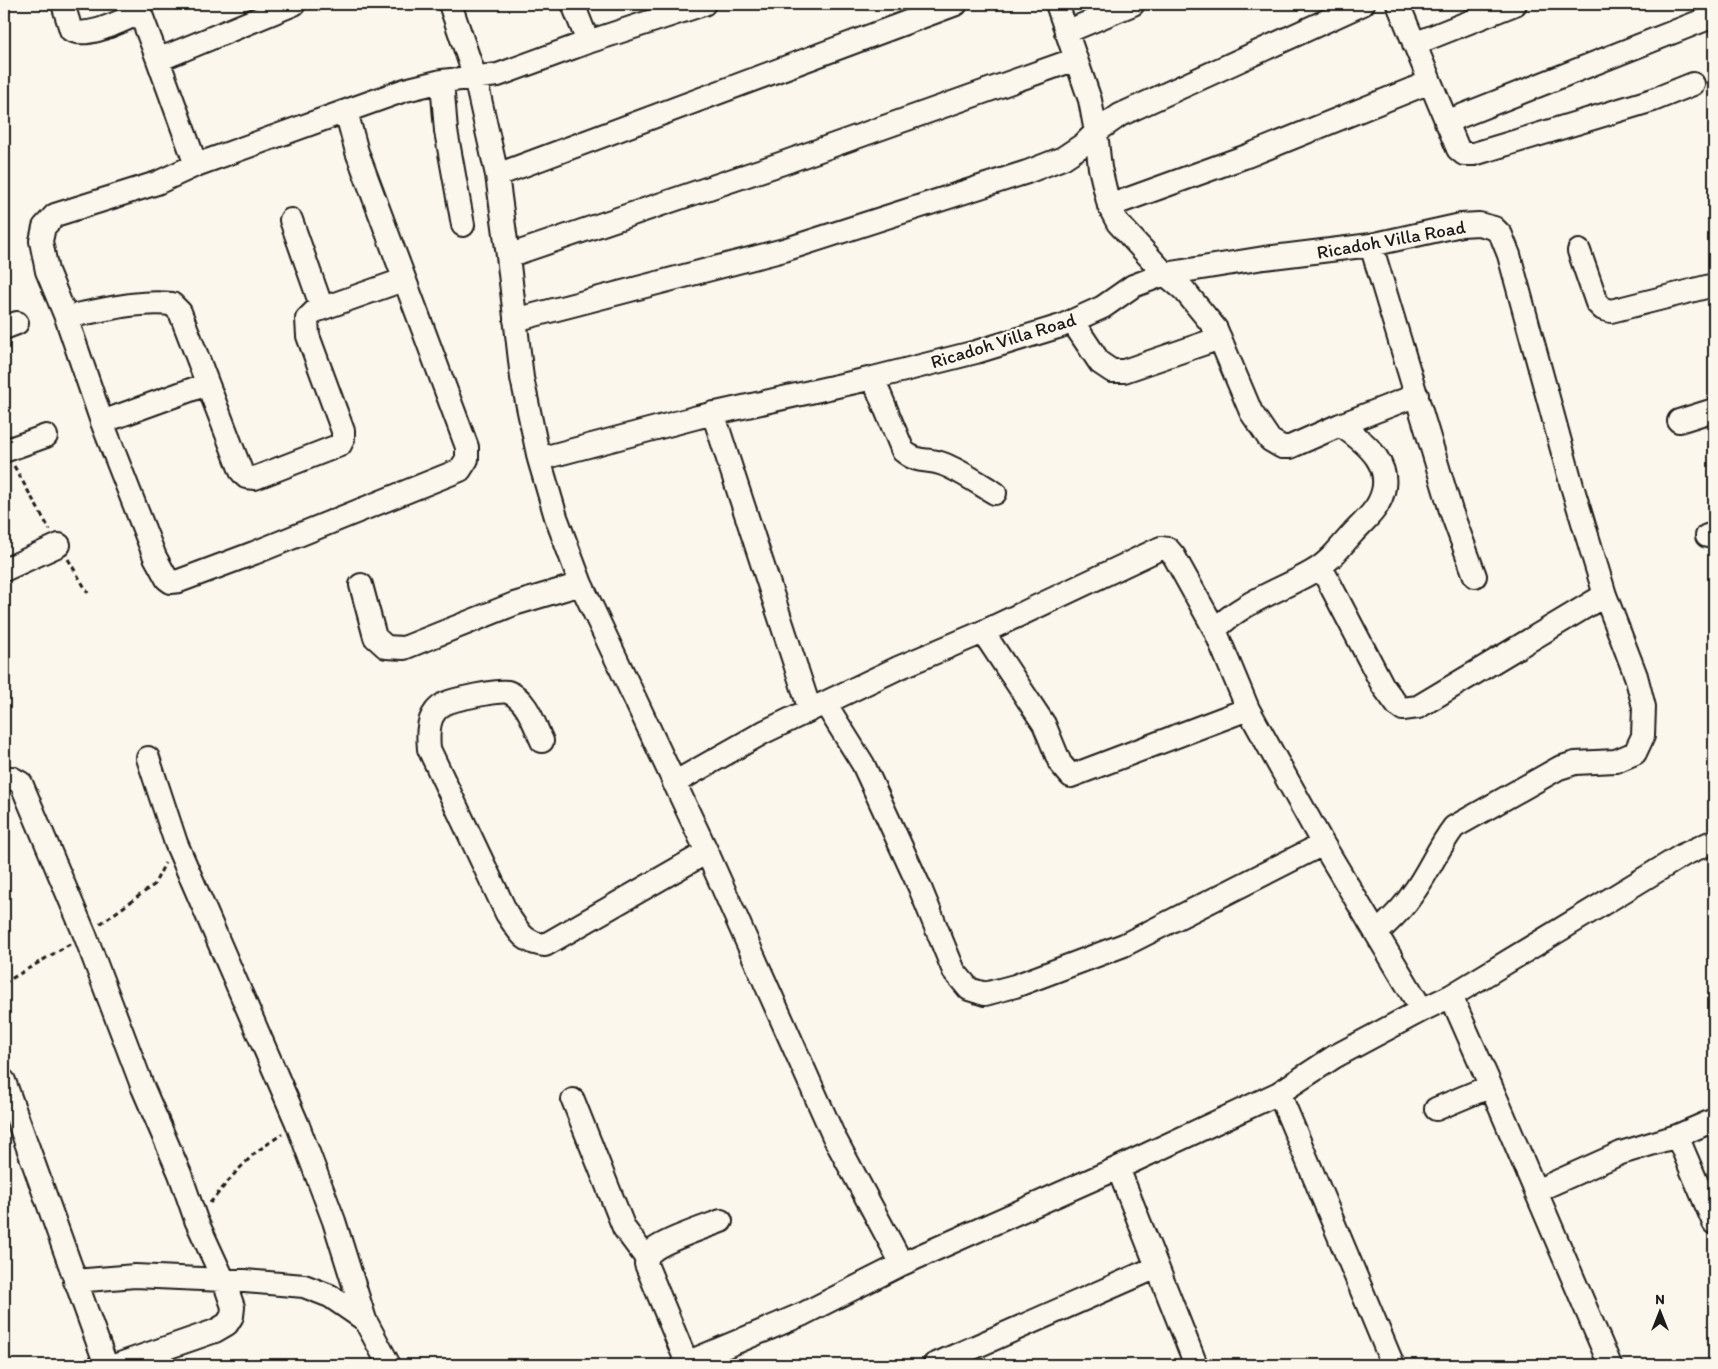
<svg xmlns="http://www.w3.org/2000/svg" width="1718" height="1369" viewBox="0 0 1718 1369" font-family="Itim,sans-serif">
	<style>
		.lines { fill: none; stroke-linecap: round; stroke-linejoin: round }
		.minor-casing { stroke: #1c1c1c; stroke-width: 26 }
		.path { stroke: #1c1c1c; stroke-width: 3; stroke-dasharray: 5 4; stroke-linecap: butt }
		.minor { stroke: #fbf7ec; stroke-width: 22 }
		.labels { text-anchor: middle; stroke-width: 4.5; stroke-linejoin: round; paint-order: stroke }
		.street-label { font-size: 19px; fill: #1c1c1c; stroke: #fbf7ec }
	</style>
	<rect width="100%" height="100%" fill="#fbf7ec"/>
	<filter id="ink" filterUnits="userSpaceOnUse"><feTurbulence type="fractalNoise" baseFrequency=".02" numOctaves="2"/><feDisplacementMap in="SourceGraphic" scale="10" xChannelSelector="R" yChannelSelector="G"/><feConvolveMatrix kernelMatrix="1 2 1 2 8 2 1 2 1" color-interpolation-filters="sRGB"/></filter>
	<g filter="url(#ink)">
		<g class="lines">
			<g class="minor-casing">
				<path id="minor" d="M63,4l8,26c18,9 51,-10 69,-17
					M137,4l21,56 136,-56
					M450,4l25,73 22,98 11,81 14,122 17,81 17,58 25,67 126,268 127,285 68,127
					M573,4l15,38
					M1057,4l33,96 6,32 4,36 9,38 9,17 47,51 19,16 32,39 35,83 19,28 12,7h8l50,-22 77,-30
					M1398,4l60,145 6,5h10l179,-54 40,-16
					M1066,32l67,-28
					M1414,44l101,-40
					M158,60l38,105
					M442,81l4,50 17,94
					M346,111l11,41 110,295v12l-7,11 -206,83 -75,28 -8,1 -4,-3 -12,-22 -53,-135 -36,-105 -19,-46 -6,-30 3,-14 11,-12 102,-32 39,-18z
					M346,111l59,-21 37,-9 56,-6 90,-33 116,-38
					M1446,122l268,-106
					M497,175l459,-171
					M1109,206l138,-50 183,-74
					M291,220l31,88
					M1371,245l80,266 24,65
					M1579,251l18,52 6,6 8,2 103,-26
					M508,256l275,-93 293,-104
					M66,317c34,-6 71,-17 106,-13l8,8 61,159 5,6 9,1 85,-33 3,-6v-8l-35,-95 -1,-17 8,-8 88,-31
					M515,320l269,-70 243,-78 36,-14 21,-14 12,-12 24,-17 243,-111
					M1072,321l28,42 12,8h12l96,-33
					M4,328l13,-5
					M873,378l30,73c17,14 23,6 40,13 18,7 35,19 52,29
					M713,413l97,297
					M1679,421l35,-11
					M102,422l105,-38
					M4,451l42,-15
					M539,459l159,-42 175,-39 103,-26 85,-26 42,-19 30,-21 32,-12 99,-16 107,-13 90,-20 18,-1 15,4 7,7 8,20 63,231 33,109 31,81 8,31 -1,29 -8,17 -19,8 -41,2 -16,5 -105,59c-17,22 -26,47 -43,69 -9,14 -22,25 -34,37
					M1707,536l7,-2
					M1321,567l62,119 14,19 6,4 15,-2 187,-112
					M4,570l55,-25
					M361,585l14,52 11,10 18,1 110,-44 67,-20
					M1215,630c27,-28 64,-39 97,-58 17,-9 29,-26 41,-39 8,-9 20,-19 25,-29 20,-36 -11,-61 -38,-79
					M983,632l61,92 16,39 11,13 177,-67
					M825,703l38,61 57,124 34,83 15,18 16,5 30,-8 109,-41 199,-101
					M542,741c-8,-17 -15,-42 -34,-49 -7,-3 -57,8 -64,12 -3,2 -7,5 -9,8 -8,10 -7,25 -6,37l78,165c12,17 16,29 38,31l162,-93
					M148,758l28,85 121,280 37,98 31,99
					M4,779l8,-1 9,5 64,152 58,153 37,86 16,46 28,61 9,26 -1,9 -5,8 -12,7 -98,34
					M674,783l90,-51 134,-64 85,-36 178,-84 7,1 6,7 41,74 33,79 75,135 99,166
					M1451,996l48,109 111,260
					M4,1081l102,284
					M1279,1093l114,272
					M573,1100l51,128 23,31
					M1436,1109l55,-23
					M1677,1136l37,87
					M1118,1168l78,197
					M1536,1191l85,-38 56,-17 37,-16
					M75,1281l60,-5 110,5 59,5 26,10 35,24 24,45
					M687,1363l-41,-99c1,-4 1,-8 4,-11 10,-11 55,-26 71,-32
					M682,1365l121,-51 99,-50 216,-96 161,-75 55,-36 88,-47 29,-14 232,-141 31,-14
					M934,1365l223,-98"/>
			</g>
			<path class="path" d="M14,466l36,64
				M68,559l20,34
				M100,924l54,-39 11,-22
				M4,983l66,-39
				M210,1203l26,-31 20,-20 26,-18"/>
			<use href="#minor" class="minor"/>
		</g>
	</g>
	<g class="labels">
		<g class="street-label">
			<text transform="translate(1391 239) rotate(-10)" y="7">Ricadoh Villa Road</text>
			<text transform="translate(1003 340) rotate(-17)" y="7">Ricadoh Villa Road</text>
		</g>
	</g>
	<rect width="1718" height="1369" fill="none" stroke="#fbf7ec" stroke-width="20"/>
	<rect x="10" y="10" width="1698" height="1349" fill="none" stroke="#1c1c1c" stroke-width="2" filter="url(#ink)"/>
	<g transform="translate(1660 1312)" stroke="#fbf7ec" stroke-width="4" paint-order="stroke">
	<path d="M0-4L9 19L0 12L-9 19Z" fill="#1c1c1c"/>
	<text y="-8" font-size="14" font-weight="bold" text-anchor="middle" fill="#1c1c1c">N</text>
	</g>
</svg>
